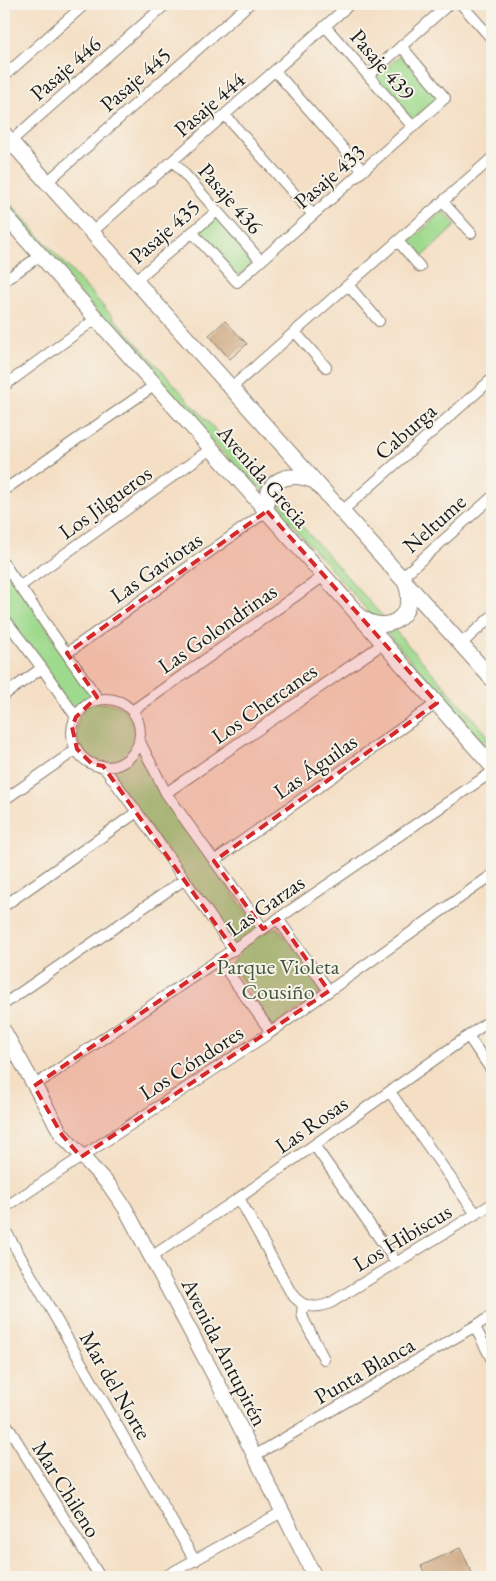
<svg xmlns="http://www.w3.org/2000/svg" width="496" height="1581" viewBox="0 0 496 1581" font-family="'EB Garamond',serif">
	<style>
		.green { fill: #9eda8d; stroke: #5d7b54 }
		.building { fill: #caa37b }
		.lines { fill: none; stroke-linecap: round; stroke-linejoin: round }
		.street-casing { stroke: #887e70; stroke-width: 12 }
		.secondary-casing { stroke: #887e70; stroke-width: 16 }
		.primary-casing { stroke: #887e70; stroke-width: 17 }
		.street { stroke: #fff; stroke-width: 10 }
		.secondary { stroke: #fff; stroke-width: 14 }
		.primary { stroke: #fff; stroke-width: 15 }
		.marked { fill: #d62828; fill-opacity: 0.2; stroke: #d62828; stroke-width: 4; stroke-dasharray: 10 6; stroke-linejoin: round }
		.labels { text-anchor: middle; stroke-width: 4; stroke-linejoin: round; paint-order: stroke }
		.street-label { font-size: 22px; fill: #1c1c1c; stroke: #f7f3e8 }
		.park-label { font-size: 22px; fill: #43553e; stroke: #f7f3e8 }
	</style>
	<rect width="100%" height="100%" fill="#f7f3e8"/>
	<filter id="ink" filterUnits="userSpaceOnUse"><feTurbulence type="fractalNoise" baseFrequency=".02" numOctaves="2"/><feDisplacementMap in="SourceGraphic" scale="10" xChannelSelector="R" yChannelSelector="G"/><feConvolveMatrix kernelMatrix="1 2 1 2 8 2 1 2 1" color-interpolation-filters="sRGB"/></filter>
	<filter id="wash" filterUnits="userSpaceOnUse"><feTurbulence type="fractalNoise" baseFrequency=".0096" numOctaves="4" result="noise"/><feDisplacementMap in="SourceGraphic" scale="20" xChannelSelector="R" yChannelSelector="G"/><feGaussianBlur stdDeviation="1.12" result="paint"/><feColorMatrix in="noise" values="0 0 0 0 0 0 0 0 0 0 0 0 0 0 0 0 0 1.4 0 .05"/><feComposite in="paint" operator="in"/></filter>
	<g filter="url(#wash)">
		<rect width="100%" height="100%" fill="#f4dfc5"/>
		<path class="green" d="M402,54l37,43 -26,23 -37,-43z
			M4,197c164,180 327,360 488,543v13l-232,-265 -52,-49 -204,-232z
			M443,211l13,14 -38,36 -13,-15z
			M216,215l40,45 -20,18 -39,-45z
			M4,567l95,136c25,-1 38,12 36,37l27,57 101,137 14,-7 49,62 -53,38 -42,-63 9,-10 -137,-192c-23,-4 -31,-22 -24,-44l-75,-102z"/>
		<g id="blocks">
			<path class="building" d="M225,321l22,23 -17,15 -21,-24z
				M460,1548l14,29h-47l-6,-11z"/>
		</g>
	</g>
	<g filter="url(#ink)">
		<use href="#blocks" fill-opacity="0" stroke="#887e70" stroke-width="1"/>
		<g class="lines">
			<g class="street-casing">
				<path id="street" d="M461,4l31,35
					M325,26l88,101
					M275,71l88,100
					M369,75l80,-71
					M4,76l81,-72
					M225,115l88,100
					M11,141l155,-137
					M173,161l88,100
					M47,182l202,-178
					M443,202l28,31
					M92,232l258,-228
					M192,232l45,50 208,-184 -44,-52
					M398,241l22,26
					M136,280l81,-69
					M4,281l37,-26
					M348,285l31,36
					M295,332l31,35
					M4,386l93,-68
					M231,388l261,-230
					M4,490l151,-105
					M342,511l150,-132
					M4,564l95,136
					M401,578l91,-81
					M19,587l193,-139
					M4,618l38,50 34,49
					M461,644l31,-28
					M67,653l200,-142
					M4,695l38,-27
					M72 733a34 34 0 1 1 68 0a34 34 0 1 1-68 0Z
					M132,711l192,-135
					M139,740l27,53 97,136
					M103,766l34,46 97,138
					M166,793l218,-150
					M4,800l73,-51
					M214,861l223,-158
					M4,906l133,-94
					M278,919l51,72
					M219,960l52,72
					M4,1004l181,-125
					M468,1036l24,35
					M34,1086l458,-314
					M390,1092l86,122
					M314,1145l82,117
					M239,1198l52,95c10,14 25,17 41,9l160,-98
					M4,1208l267,-176 221,-157
					M4,1228l191,333
					M151,1257l88,-59 253,-179
					M303,1304l-1,10 2,6 20,39
					M475,1327l17,33
					M4,1420l96,157
					M254,1456l238,-140
					M164,1577l118,-65"/>
			</g>
			<g class="secondary-casing">
				<path id="secondary" d="M4,1031l58,104 47,50 16,23 94,177 96,192"/>
			</g>
			<g class="primary-casing">
				<path id="primary" d="M4,134l488,545
					M4,214l488,552
					M267,511c-5,-31 22,-41 47,-30
					M364,619c27,17 55,-8 41,-37"/>
			</g>
			<use href="#street" class="street"/>
			<use href="#secondary" class="secondary"/>
			<use href="#primary" class="primary"/>
		</g>
	</g>
	<path class="marked" d="M267,511l170,192 -223,158 49,68 15,-10 51,72 -248,166 -19,-22 -28,-49 200,-136 -131,-184 -11,-2 -15,-15 -5,-22 4,-10 21,-20 -30,-44z"/>
	<g class="labels">
		<g class="street-label">
			<text transform="translate(383 64) rotate(49)" y="8">Pasaje 439</text>
			<text transform="translate(65 68) rotate(-41)" y="8">Pasaje 446</text>
			<text transform="translate(135 79) rotate(-41)" y="8">Pasaje 445</text>
			<text transform="translate(209 104) rotate(-41)" y="8">Pasaje 444</text>
			<text transform="translate(329 176) rotate(-41)" y="8">Pasaje 433</text>
			<text transform="translate(231 198) rotate(49)" y="8">Pasaje 436</text>
			<text transform="translate(164 231) rotate(-41)" y="8">Pasaje 435</text>
			<text transform="translate(405 431) rotate(-41)" y="8">Caburga</text>
			<text transform="translate(264 476) rotate(49)" y="8">Avenida Grecia</text>
			<text transform="translate(105 502) rotate(-36)" y="8">Los Jilgueros</text>
			<text transform="translate(434 523) rotate(-42)" y="8">Neltume</text>
			<text transform="translate(156 567) rotate(-35)" y="8">Las Gaviotas</text>
			<text transform="translate(217 628) rotate(-35)" y="8">Las Golondrinas</text>
			<text transform="translate(264 703) rotate(-35)" y="8">Los Chercanes</text>
			<text transform="translate(315 766) rotate(-35)" y="8">Las Águilas</text>
			<text transform="translate(265 905) rotate(-35)" y="8">Las Garzas</text>
			<text transform="translate(191 1062) rotate(-33)" y="8">Los Cóndores</text>
			<text transform="translate(311 1124) rotate(-35)" y="8">Las Rosas</text>
			<text transform="translate(402 1237) rotate(-31)" y="8">Los Hibiscus</text>
			<text transform="translate(225 1352) rotate(63)" y="8">Avenida Antupirén</text>
			<text transform="translate(364 1370) rotate(-30)" y="8">Punta Blanca</text>
			<text transform="translate(116 1385) rotate(60)" y="8">Mar del Norte</text>
			<text transform="translate(67 1489) rotate(58)" y="8">Mar Chileno</text>
		</g>
		<g class="park-label">
			<text x="278" y="974">Parque Violeta<tspan x="278" dy="25">Cousiño</tspan></text>
		</g>
	</g>
	<rect width="496" height="1581" fill="none" stroke="#f7f3e8" stroke-width="20"/>
</svg>
